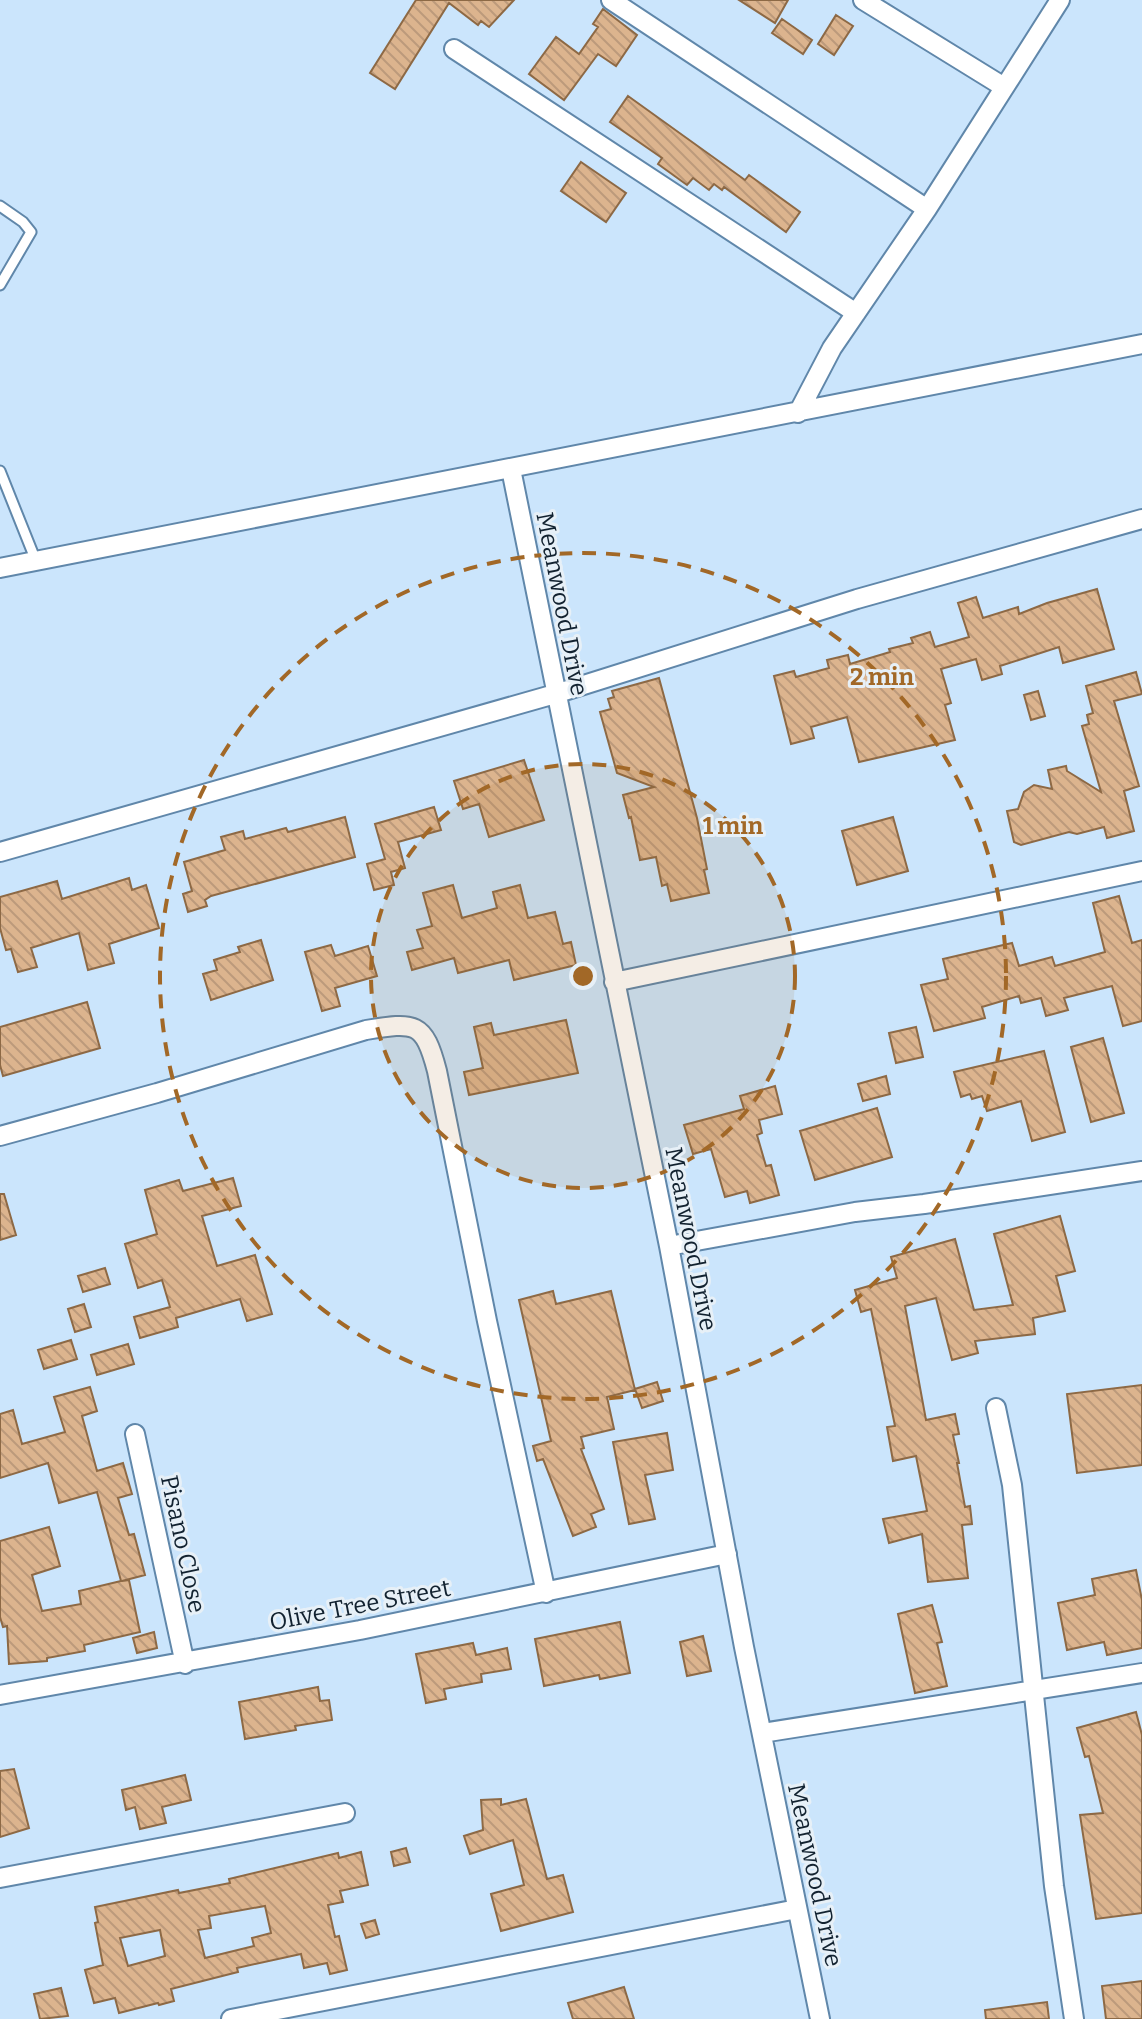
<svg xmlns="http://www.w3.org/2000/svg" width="1142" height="2019" viewBox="0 0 1142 2019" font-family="Bitter,serif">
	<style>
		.building { fill: url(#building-back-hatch); stroke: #8d6945; stroke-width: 2; fill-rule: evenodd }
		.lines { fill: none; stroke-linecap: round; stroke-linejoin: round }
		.lane-casing { stroke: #6087aa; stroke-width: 13 }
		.street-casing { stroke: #6087aa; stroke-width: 22 }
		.lane { stroke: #fff; stroke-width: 9 }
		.street { stroke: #fff; stroke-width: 18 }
		.ring { fill: none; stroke: #a26827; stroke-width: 4; stroke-dasharray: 14 10 }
		.labels { text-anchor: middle; stroke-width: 6; stroke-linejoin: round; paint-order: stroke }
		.street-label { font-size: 24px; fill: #122230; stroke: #e7f0f7 }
		.centre { fill: #a26827; stroke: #e7f0f7; stroke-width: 4 }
		.ring-label { font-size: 24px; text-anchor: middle; font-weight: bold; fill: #a26827; stroke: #e7f0f7; stroke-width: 6; stroke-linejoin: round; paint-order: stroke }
	</style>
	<defs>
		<pattern id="building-back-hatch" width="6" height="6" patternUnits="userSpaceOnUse" patternTransform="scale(2)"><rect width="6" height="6" fill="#dcb48e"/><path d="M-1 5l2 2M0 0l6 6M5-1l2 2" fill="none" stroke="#bc9a7b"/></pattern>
	</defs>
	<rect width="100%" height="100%" fill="#cbe5fc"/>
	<path class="building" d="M416,0h98l-25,27 -8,-6 -3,4 -29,-22 -54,86 -25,-16z
		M739,0h49l-13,23z
		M603,9l34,26 -21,31 -18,-12 -34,46 -35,-26 27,-37 23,17 19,-27 -5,-3z
		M836,15l17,11 -19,29 -16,-11z
		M782,19l30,21 -9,14 -31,-21z
		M628,96l117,84 4,-5 51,37 -14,20 -62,-45 -2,3 -8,-6 -5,6 -16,-12 -6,7 -29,-21 4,-6 -52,-36z
		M581,162l45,31 -20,29 -45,-31z
		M1097,589l17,60 -51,14 -4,-16 -59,19 2,8 -20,6 -6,-21 -35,10 10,34 -6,2 10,35 -96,22 -12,-45 -36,10 3,11 -23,6 -17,-68 20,-5 2,6 33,-9 -2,-8 21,-5 2,9 40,-12 -1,-3 24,-6 -2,-5 19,-6 5,15 34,-10 -11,-34 18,-6 7,21 35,-11 1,7 28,-11z
		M1136,672l6,22 -28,7 25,85 -15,5 10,40 -27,7 -3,-11 -27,7 -8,-2 -48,13 -7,-3 -7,-31 11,-2 6,-17 10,-7 18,4 -4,-19 18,-4 1,5 34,21 -19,-66 7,-2 -2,-9 6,-2 -7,-27z
		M659,678l38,140 10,51 -3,1 5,23 -38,8 -4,-17 -5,2 -6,-29 -16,3 -9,-43 -2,1 -6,-23 31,-8 -37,-14 -17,-61 11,-3 -3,-10 6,-2 -2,-6z
		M1038,691l7,25 -14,4 -7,-25z
		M524,760l20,60 -55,17 -10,-33 -16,5 -9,-28z
		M434,807l7,23 -43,12 7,26 -14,4 3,13 -20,5 -7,-26 18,-5 -10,-35z
		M345,817l10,40 -144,39 -6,4 2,6 -19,6 -5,-18 9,-3 -8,-29 41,-12 -4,-13 22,-6 2,8 41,-11 2,4z
		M893,817l15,54 -51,14 -15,-54z
		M129,878l3,12 14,-5 13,43 -50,16 5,19 -26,7 -9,-37 -48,15 6,19 -19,5 -7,-23 -5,1 -6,-22v-31l57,-16 5,18z
		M453,885l9,33 35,-10 -4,-16 27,-7 8,33 27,-6 8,32 8,-2 5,23 -62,15 -5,-20 -51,13 -4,-15 -42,12 -5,-18 16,-4 -6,-18 15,-4 -9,-33z
		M1119,896l13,47 10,-3v81l-19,5 -11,-40 -48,12 4,12 -22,6 -5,-18 -20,5 -2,-7 -37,11 3,11 -51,13 -13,-46 27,-6 -5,-20 69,-16 7,23 33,-9 3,9 50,-14 -12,-49z
		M261,940l12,40 -62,20 -8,-26 14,-4 -3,-10 26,-8 -2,-5z
		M331,945l4,11 33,-10 9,30 -42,12 5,18 -18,5 -17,-59z
		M87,1002l13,46 -97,28 -3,-11v-38z
		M566,1020l12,53 -109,22 -5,-23 19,-4 -9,-41 17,-4 3,12z
		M916,1027l7,30 -27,6 -7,-30z
		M1103,1038l21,75 -33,9 -20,-75z
		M1044,1051l21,81 -33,9 -11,-40 -34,10 -5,-15 -10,3 -2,-5 -9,3 -7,-25z
		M886,1076l4,18 -27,7 -5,-17z
		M775,1086l7,28 -23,6 3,13 -5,2 9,31 5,-1 8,30 -29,8 -3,-12 -22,6 -14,-48 -18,5 -9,-29 60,-16 -4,-13z
		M877,1108l15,49 -77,23 -15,-49z
		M233,1178l8,28 -39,10 15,50 38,-11 17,59 -25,7 -7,-22 -64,19 2,9 -38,11 -6,-21 36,-10 -8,-27 -24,8 -13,-44 32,-10 -12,-44 34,-10 4,11z
		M0,1194h4l12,41 -16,5z
		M1060,1216l15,55 -19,5 9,35 -32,7 2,16 -60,7 3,12 -26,7 -16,-62 -31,8 21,114 29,-6 4,20 -6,1 6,28h-2l8,44 5,-1 2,18 -10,1 6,53 -40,4 -6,-48 -33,9 -6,-24 44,-8 -11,-55 -23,5 -6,-34 8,-1 -24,-117 -10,3 -6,-22 42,-12 -6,-21 64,-18 19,71 39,-5 -19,-71z
		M105,1268l5,16 -27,8 -5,-16z
		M553,1291l3,13 55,-13 24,99 -28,7 7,32 -33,8 3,11 -3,1 23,60 -13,5 5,13 -23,9 -30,-77 -6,2 -4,-15 18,-5 -32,-141z
		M84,1304l7,23 -16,5 -7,-23z
		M71,1340l6,19 -33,10 -6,-19z
		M128,1344l6,20 -37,11 -6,-20z
		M657,1382l6,19 -21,7 -7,-19z
		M1142,1385v80l-65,8 -10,-79z
		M90,1387l7,24 -15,5 15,55 26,-8 9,31 -14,4 11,37 5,-1 11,41 -23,6 7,-1 11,52 -56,13 1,6 -38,7v3l-38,3 -2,-38 -4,1 -3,-10v-76l49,-14 11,39 -28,9 10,36 39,-7 -2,-13 42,-10 -24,-89 -38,11 -11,-40 -48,15v-64l13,-4 9,34 43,-12 -11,-35z
		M667,1433l6,37 -28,5 10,44 -26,5 -16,-82z
		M1136,1570l6,30v48l-35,7 -3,-13 -37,8 -9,-47 37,-8 -3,-16z
		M932,1605l10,37 -5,1 10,43 -32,7 -17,-79z
		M620,1622l10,51 -30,6 -1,-4 -55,11 -9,-47z
		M154,1632l3,16 -20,5 -4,-15z
		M703,1636l8,35 -24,5 -7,-34z
		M473,1643l3,12 31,-7 4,21 -30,5 1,8 -38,7 2,10 -20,4 -10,-49z
		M318,1687l2,14 9,-1 3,20 -37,6 1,4 -51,9 -6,-37z
		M1136,1712l6,23v178l-46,6 -16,-104 23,-2 -14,-57 -4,1 -8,-29z
		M14,1769l15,59 -29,9v-66z
		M185,1775l6,25 -29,7 4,16 -26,6 -5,-22 -9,3 -4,-20z
		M501,1799v6l25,-6 21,80 16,-4 10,37 -72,19 -10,-37 33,-9 -11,-45 -43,14 -6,-18 19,-6 -2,-30z
		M406,1848l4,14 -16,4 -3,-14z
		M361,1852l7,33 -28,6 3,11 -15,3 7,32 4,-1 8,34 -17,4 -3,-11 -23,5 -3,-14 -64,14 1,4 -67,17 3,12 -15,4 -1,-2 -39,10 -4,-15 -21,5 -9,-33 18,-5 -8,-42 3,-1 -3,-15 83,-17 1,3 51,-10 -1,-4 109,-26 1,5zM265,1906l6,27 -19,5 2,8 -49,12 -7,-28 13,-2 -2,-12zM160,1930l5,26 -37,10 -8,-28z
		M375,1920l4,14 -13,4 -5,-14z
		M1142,1981v38h-36l-4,-33z
		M624,1987l10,32h-61l-5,-16z
		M61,1988l7,28 -28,3 -6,-25z
		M1047,2002l2,17h-63l-1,-9z"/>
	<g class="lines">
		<g class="lane-casing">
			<path id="lane" d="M0,206l23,16 8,10 -31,53
				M0,471l36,90"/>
		</g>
		<g class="street-casing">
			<path id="street" d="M611,0l316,209
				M863,0l141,87
				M454,49l402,264
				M798,413l34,-65 95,-139 133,-209
				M511,469l158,777 75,401 76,372
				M0,568l1142,-224
				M0,852l555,-158 302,-95 285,-80
				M614,982l528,-111
				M0,1136l157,-43 209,-63c49,-8 58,-9 71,41l50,250 59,272
				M669,1246l186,-34 69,-8 218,-33
				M996,1408l16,77 42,401 20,133
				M135,1434l50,230
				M0,1695l360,-65 367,-76
				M762,1733l380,-60
				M0,1878l345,-65
				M231,2019l566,-110"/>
		</g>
		<use href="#lane" class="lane"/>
		<use href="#street" class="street"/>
	</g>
	<circle cx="583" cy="976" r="212" fill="#a26827" fill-opacity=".12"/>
	<g class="ring">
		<circle cx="583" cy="976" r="212"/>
		<circle cx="583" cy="976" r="423"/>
	</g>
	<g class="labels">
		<g class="street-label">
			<text transform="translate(562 604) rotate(79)" y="8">Meanwood Drive</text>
			<text transform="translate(691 1239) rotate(79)" y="8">Meanwood Drive</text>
			<text transform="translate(183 1544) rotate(78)" y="8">Pisano Close</text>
			<text transform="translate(360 1605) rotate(-11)" y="8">Olive Tree Street</text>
			<text transform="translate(815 1875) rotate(78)" y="8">Meanwood Drive</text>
		</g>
	</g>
	<circle cx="583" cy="976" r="12" class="centre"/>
	<g class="ring-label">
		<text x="882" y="685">2 min</text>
		<text x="733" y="834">1 min</text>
	</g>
</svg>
